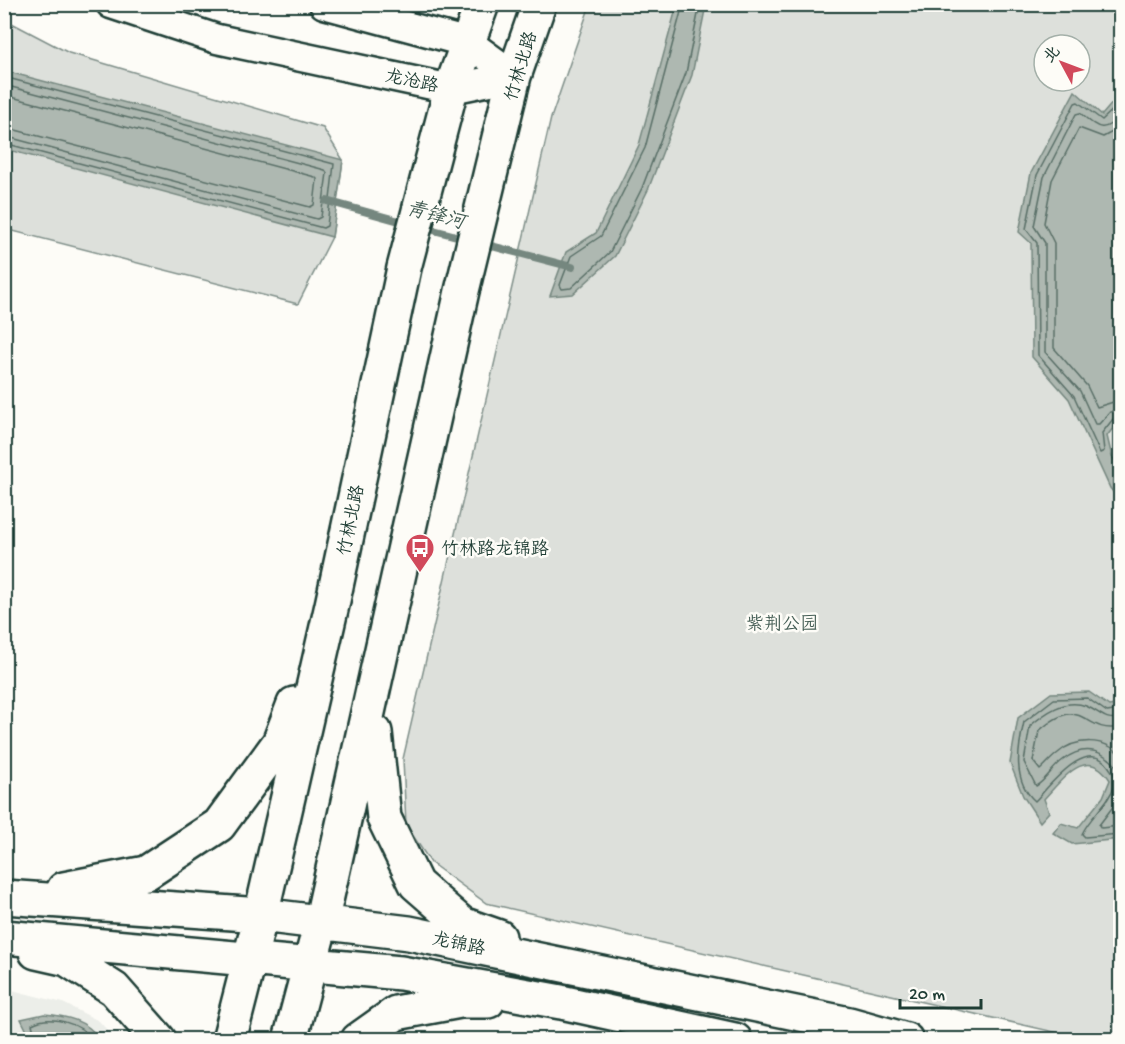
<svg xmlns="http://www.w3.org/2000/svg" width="1125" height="1044" viewBox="0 0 1125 1044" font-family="'Gochi Hand','LXGW WenKai TC',sans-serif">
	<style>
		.built { fill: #eceee9 }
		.green { fill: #dde0db; stroke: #7e8e88; stroke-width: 1.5; fill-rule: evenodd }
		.water { fill: #aeb8b1; stroke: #75877f; stroke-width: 1.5 }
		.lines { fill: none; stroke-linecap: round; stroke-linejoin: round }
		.shore { stroke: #586e66; stroke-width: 1.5 }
		.stream { stroke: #75877f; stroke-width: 8 }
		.tertiary-casing { stroke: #1f3d34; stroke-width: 33 }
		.secondary-casing { stroke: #1f3d34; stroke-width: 38 }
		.tertiary { stroke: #fdfcf7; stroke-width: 28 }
		.secondary { stroke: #fdfcf7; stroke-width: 33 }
		.labels { text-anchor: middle; stroke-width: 5; stroke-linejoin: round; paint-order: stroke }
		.street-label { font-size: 18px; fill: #1f3d34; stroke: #fdfcf7 }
		.poi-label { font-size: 18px; fill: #1f3d34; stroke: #fdfcf7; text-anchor: start }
		.park-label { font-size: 18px; fill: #455e55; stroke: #fdfcf7 }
		.water-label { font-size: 20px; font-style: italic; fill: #435c53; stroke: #fdfcf7 }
	</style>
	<rect width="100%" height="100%" fill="#fdfcf7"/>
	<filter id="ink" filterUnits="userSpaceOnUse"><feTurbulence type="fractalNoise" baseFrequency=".0167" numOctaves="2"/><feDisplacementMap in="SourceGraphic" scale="12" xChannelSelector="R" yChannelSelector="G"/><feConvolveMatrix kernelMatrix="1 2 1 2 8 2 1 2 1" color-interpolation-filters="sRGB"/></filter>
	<g filter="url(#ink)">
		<path class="built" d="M4,988l59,15 36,18 16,18h-110z"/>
		<path class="green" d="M590,5h530v1034h-35l-599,-136 -55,-40 -25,-38 -3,-66 148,-641zM1044,45h36v36h-36z
			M4,19l65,34 254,75 20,32 -11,77 -34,67 -293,-75z"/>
		<path class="water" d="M677,5h29l-14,70 -44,115 -33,66 -42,38 -23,2 16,-44 30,-19 43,-88z
			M5,71l338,89 -11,77 -327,-88z
			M1075,91l27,24 18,-21v328l-3,1 -10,13 5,21 8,8v36l-10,-13 -41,-89 -37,-42 -1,-114 -12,-11 12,-59z
			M1089,692l20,14 11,-2v135l-48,5 -19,-11 8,-10 17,5 25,-31 7,-17c-23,-36 -47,-1 -66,19l5,13 -9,10 -17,-26 -13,-33 8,-45 33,-25z
			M44,1014c23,2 42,6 56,25h-69l-10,-20z"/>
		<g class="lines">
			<path class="shore" d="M683,4l-38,144 -44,88 -30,20 -11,29 2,4 9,-1 39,-36 32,-64 44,-115 14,-69
				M4,77l330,87 -7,62 -4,2 -319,-85
				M4,85l321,85 2,3 -6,44 -4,2 -313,-83
				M4,95l311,82 2,2 -3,26 -4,2 -306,-80
				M1120,103l-18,17 -24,-18 -3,1 -38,72 -11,54 11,14 1,112 36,41 26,57 4,-2 -2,-18 11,-14 7,-2
				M1120,115c-17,20 -22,13 -40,-2l-4,1 -32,63 -10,49 11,17v109l35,39 15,33h4l11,-12 10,-3
				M1120,128l-17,9 -24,-9 -27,52 -8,43 10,20v105l33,38 10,21 23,-7
				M1120,710l-13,2 -20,-14 -33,1 -30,23c-6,26 -12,59 11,79 14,-14 52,-66 74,-34 3,5 8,10 6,17 -6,20 -25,32 -33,50l3,3 35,-3
				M1120,718c-17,3 -19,-6 -34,-12 -21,-8 -41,7 -56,20l-6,36 12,24c10,-6 17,-19 27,-26 22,-17 44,-10 57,12
				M1120,727c-38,8 -36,-36 -81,4l-6,30 7,9c6,-5 11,-12 18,-17 17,-15 47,-16 62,2
				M1120,791l-5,13 -16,21 2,3 19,-2
				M36,1040l-4,-16c18,-10 49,-1 61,16"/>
			<path class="stream" d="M327,201l83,23
				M422,227l46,12
				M480,243l92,24"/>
			<g class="tertiary-casing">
				<path id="tertiary" d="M111,4l106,35 234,50 63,-13
					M324,4l145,39 45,33"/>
			</g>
			<g class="secondary-casing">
				<path id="secondary" d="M375,732l9,86 32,66 46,40 37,13
					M64,889l82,-16 73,-48 60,-82 15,-39
					M4,897l257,18 148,18 440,91 57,16
					M4,937l397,36 160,29 174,38
					M36,952l31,7 47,30 45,51
					M229,1040l32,-125 71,-310 72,-337 47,-179 31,-85
					M290,1040l31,-117 141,-632 52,-215 25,-72
					M358,1040l38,-27 64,-12h28"/>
			</g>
			<use href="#tertiary" class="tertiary"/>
			<use href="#secondary" class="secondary"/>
		</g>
	</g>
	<defs>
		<g id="bus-pin" transform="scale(1.5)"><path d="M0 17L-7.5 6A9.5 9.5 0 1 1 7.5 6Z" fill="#d1495b" stroke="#fdfcf7"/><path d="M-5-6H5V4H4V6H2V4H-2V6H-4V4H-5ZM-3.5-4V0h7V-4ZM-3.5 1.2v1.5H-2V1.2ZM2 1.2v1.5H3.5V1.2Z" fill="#fff"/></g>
	</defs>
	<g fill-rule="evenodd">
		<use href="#bus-pin" x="420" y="548"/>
	</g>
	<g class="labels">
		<g class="street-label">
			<text transform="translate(520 66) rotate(-73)" y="6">竹林北路</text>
			<text transform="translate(412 80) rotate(12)" y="6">龙沧路</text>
			<text transform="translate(350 520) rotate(-78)" y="6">竹林北路</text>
			<text transform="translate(459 943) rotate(12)" y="6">龙锦路</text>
		</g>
		<g class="poi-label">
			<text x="441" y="554">竹林路龙锦路</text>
		</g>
		<g class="park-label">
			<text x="782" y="629">紫荆公园</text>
		</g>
		<g class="water-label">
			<text transform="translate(436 214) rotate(15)" y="7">青锋河</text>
		</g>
	</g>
	<rect width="1125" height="1044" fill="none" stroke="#fdfcf7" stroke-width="24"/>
	<rect x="12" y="12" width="1101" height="1020" fill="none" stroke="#1f3d34" stroke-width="2" filter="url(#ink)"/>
	<g transform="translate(1062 63) rotate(311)"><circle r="28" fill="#fdfcf7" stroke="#a4b0a9" stroke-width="1.5"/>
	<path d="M0-4.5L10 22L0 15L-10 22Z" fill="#d1495b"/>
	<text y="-9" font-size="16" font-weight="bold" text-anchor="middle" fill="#1f3d34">北</text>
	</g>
	<path d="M900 999v9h81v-9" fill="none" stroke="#1f3d34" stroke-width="3"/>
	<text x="909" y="999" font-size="18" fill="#1f3d34" stroke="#fdfcf7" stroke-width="4.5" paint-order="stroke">20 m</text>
</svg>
